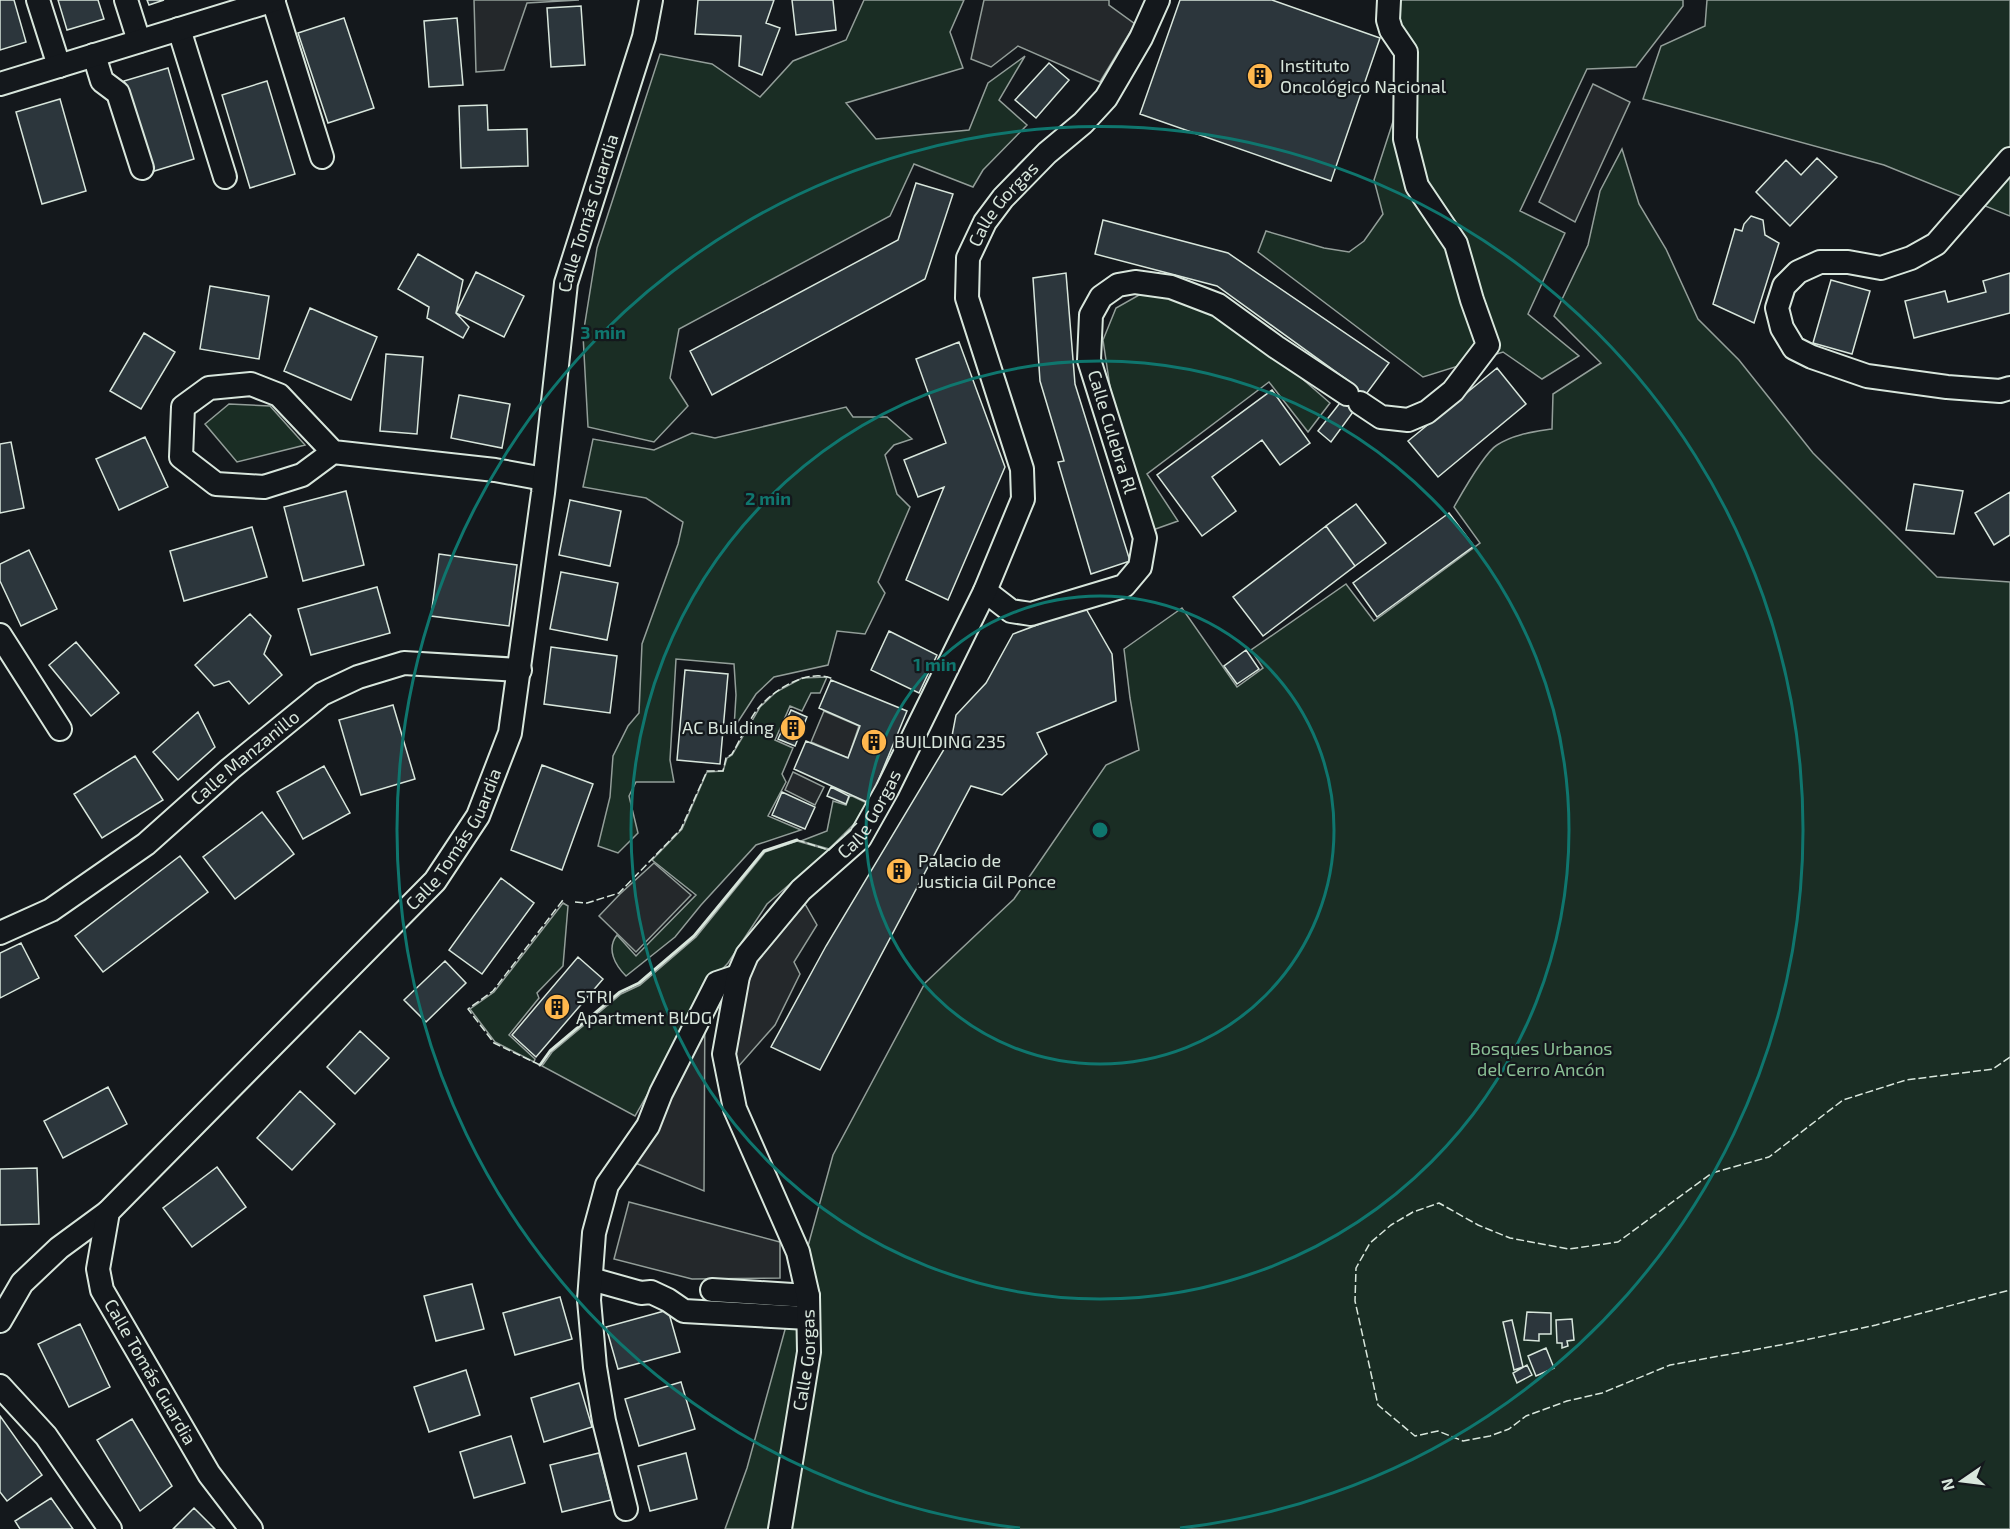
<svg xmlns="http://www.w3.org/2000/svg" width="2010" height="1529" viewBox="0 0 2010 1529" font-family="'Exo 2',sans-serif">
	<style>
		.green { fill: #1a2d24; stroke: #939e99; stroke-width: 1.5 }
		.parking { fill: #24282b; stroke: #939e99; stroke-width: 1.5 }
		.building { fill: #2c363c; stroke: #d8e6dc; stroke-width: 1.5 }
		.lines { fill: none; stroke-linecap: round; stroke-linejoin: round }
		.minor-casing { stroke: #d8e6dc; stroke-width: 26 }
		.minor { stroke: #14181c; stroke-width: 22 }
		.fence { stroke: #d8e6dc; stroke-width: 1.5; stroke-dasharray: 8 3; stroke-linecap: butt }
		.wall { stroke: #d8e6dc; stroke-width: 3 }
		.ring { fill: none; stroke: #0f766e; stroke-width: 3 }
		.labels { text-anchor: middle; stroke-width: 4.5; stroke-linejoin: round; paint-order: stroke }
		.poi-label { font-size: 18px; fill: #d8e6dc; stroke: #14181c; text-anchor: start }
		.street-label { font-size: 18px; fill: #d8e6dc; stroke: #14181c }
		.park-label { font-size: 18px; fill: #8ac095; stroke: #14181c }
		.centre { fill: #0f766e; stroke: #14181c; stroke-width: 3 }
		.ring-label { font-size: 18px; text-anchor: middle; font-weight: bold; fill: #0f766e; stroke: #14181c; stroke-width: 4.5; stroke-linejoin: round; paint-order: stroke }
	</style>
	<rect width="100%" height="100%" fill="#14181c"/>
	<path class="green" d="M864,0h100l-14,32 13,36 -117,35 30,36 93,-9 19,-47 37,-27 -26,44 28,25 -44,45 -10,17 -59,-23 -24,52 -211,113 -9,49 18,28 -34,36 -66,-15 -5,-92 14,-87 63,-194 52,10 48,33 33,-36 53,-21z
		M1393,0h290v6l-47,61 -49,2 -67,142 45,22 -37,81 51,42 -37,23 -39,-27 -80,25 -165,-125 8,-21 58,17 25,4 15,-11 19,-27 -9,-34 37,-114z
		M1707,0h303v216l-126,-51 -241,-66 18,-53 44,-20z
		M1622,149l17,55 27,45 32,70 41,41 74,93 124,124 73,5v947h-1285l22,-61 86,-313 92,-172 89,-84 92,-134 33,-15 -9,-52 -6,-49 58,-41 55,79 26,-19 -12,-18 95,-66 28,37 106,-78 -26,-36c8,-14 30,-54 43,-62 17,-11 36,-13 55,-16l1,-35 48,-31 -47,-47 34,-71 12,-54z
		M1162,294l34,8 53,30 81,71 -22,29 -39,-50 -122,92 31,47 -28,10 -37,-124 -10,-67 13,-32 23,-13z
		M229,404l41,2 35,39 -68,17 -32,-38z
		M846,407l7,10h34l25,22 -18,6 -9,10 12,39 13,13 -32,75 7,11 -20,41 -28,-3 -9,34 -54,12 -18,17 -22,34 2,-33 -2,-31 -58,-5 -6,101 4,22h-38l-7,14 9,37 -20,20 -20,-7 12,-49 3,-41 15,-30 11,-13 3,-69 36,-100 5,-22 -37,-24 -63,-11 10,-48 61,11 38,-17 23,5z
		M827,677l-7,16h-9l-9,18 -12,-5 -15,34 18,8 -11,26 4,8 -18,34 33,14 -45,15 -55,60 -26,32 -49,39c-11,-11 -20,-27 -9,-41l19,21 60,-61 -44,-35 30,-31 25,-57 16,-1 4,-13 5,-3 28,-48 16,-15 26,-14z
		M850,795l17,8 -7,15 -31,31 -28,-8 26,-10 6,-30 13,4z
		M797,841l32,9 -62,54 -39,59 -13,14 -80,139 -93,-50 10,-14 69,-58 19,-9 56,-48 69,-85z
		M563,903l5,3 -5,60 -26,27 2,5 -30,37 26,24 -1,3 -39,-20 -25,-33 24,-17z"/>
	<path class="parking" d="M474,0h105l-52,3 -23,67 -28,2z
		M984,0h125v5l26,19 -35,58 -82,-36 -27,21 -20,-8z
		M1593,84l37,18 -55,120 -36,-20z
		M824,711l35,15 -11,32 -37,-16z
		M793,772l31,15 -9,18 -30,-15z
		M654,863l37,32 -55,57 -37,-36 21,-22z
		M805,904l12,21 -23,37 6,12 -25,51 -38,43 -9,-40 18,-57z
		M705,984l-1,207 -71,-29z
		M629,1202l151,40v36l-88,1 -78,-20z"/>
	<path class="building" d="M0,0h14l12,42 -26,8z
		M58,0h40l6,19 -37,11z
		M147,0h17l-15,5z
		M698,0h76l-8,23 14,5 -18,47 -23,-9 2,-30 -46,-2z
		M792,0h41l3,30 -40,5z
		M1180,0h92l108,38 -49,143 -191,-67z
		M581,6l4,59 -34,2 -4,-59z
		M344,18l30,90 -46,15 -30,-90z
		M457,18l6,67 -34,2 -5,-66z
		M1049,63l20,17 -33,38 -21,-18z
		M168,68l26,91 -43,13 -27,-91z
		M267,81l28,93 -45,14 -28,-93z
		M60,99l26,92 -44,13 -26,-92z
		M487,105l1,25 39,-1 1,37 -67,2 -2,-62z
		M1817,158l20,19 -47,49 -34,-34 30,-32 15,15z
		M916,183l37,11 -28,85 -213,116 -22,-44 208,-111z
		M1751,216l12,4 2,15 14,8 -25,80 -41,-19 22,-75 7,2 2,-7z
		M1103,220l125,33 161,110 -58,79 -13,-11 36,-46 -137,-99 -122,-32z
		M418,254l45,26 -7,33 13,14 -6,11 -36,-20 2,-11 -31,-18z
		M476,272l48,24 -20,41 -48,-24z
		M1066,273l9,111 55,177 -39,13 -33,-112 6,-1 -24,-80 -7,-103z
		M2010,273v40l-96,25 -9,-37 40,-10 3,11 38,-10 -3,-11z
		M1831,280l39,11 -18,63 -39,-11z
		M210,286l59,10 -10,63 -59,-10z
		M310,308l67,29 -26,63 -67,-29z
		M144,333l31,19 -34,57 -31,-18z
		M959,342l46,125 -57,133 -42,-20 38,-93 -26,10 -14,-37 42,-17 -30,-84z
		M386,354l37,3 -6,77 -37,-3z
		M1497,368l29,36 -88,73 -30,-36z
		M1272,390l38,53 -30,22 -18,-25 -50,37 24,34 -34,25 -45,-61z
		M459,395l51,9 -8,44 -51,-10z
		M145,437l23,50 -49,23 -23,-51z
		M11,442l13,66 -24,5v-69z
		M1914,484l49,7 -9,43 -48,-4z
		M346,491l18,74 -61,16 -19,-74z
		M2010,492v43l-16,10 -19,-32z
		M570,500l51,11 -11,55 -51,-11z
		M1356,504l30,39 -31,23 -29,-40z
		M1449,513l25,33 -97,71 -24,-34z
		M1326,526l29,40 -92,70 -30,-39z
		M252,527l15,50 -83,24 -14,-50z
		M29,550l28,59 -36,17 -21,-45v-17z
		M439,554l78,11 -8,61 -78,-10z
		M561,572l57,11 -11,57 -57,-11z
		M377,587l13,46 -79,22 -13,-46z
		M1085,607l27,47 4,47 -79,32 10,21 -45,41 -31,-9 -151,284 -49,-23 55,-101 126,-210 4,-21 30,-32 27,-49z
		M250,614l21,22 -7,18 18,21 -33,29 -20,-23 -15,5 -19,-21z
		M889,631l48,24 -18,38 -48,-23z
		M76,642l43,51 -28,23 -42,-51z
		M551,647l66,9 -7,57 -66,-9z
		M1246,650l13,19 -22,15 -13,-18z
		M685,670l43,4 -8,90 -43,-4z
		M831,680l76,31 -38,92 -75,-34 12,-28 42,17 12,-32 -41,-18z
		M393,705l22,74 -54,16 -22,-75z
		M791,710l16,7 -12,29 -17,-7z
		M198,712l17,35 -37,33 -25,-28z
		M135,756l28,44 -61,38 -28,-44z
		M542,765l51,19 -31,86 -51,-20z
		M324,766l26,47 -47,26 -26,-47z
		M831,787l18,9 -3,8 -19,-8z
		M782,792l33,15 -10,22 -33,-14z
		M262,812l32,42 -59,45 -32,-42z
		M180,856l28,36 -105,80 -28,-36z
		M501,878l33,25 -52,71 -33,-24z
		M21,943l18,35 -39,20v-45z
		M578,957l25,22 -67,78 -24,-22z
		M445,961l21,22 -40,39 -22,-22z
		M360,1031l29,27 -34,36 -28,-27z
		M108,1087l19,37 -64,34 -19,-37z
		M300,1091l35,33 -43,46 -35,-32z
		M217,1167l29,40 -54,40 -29,-39z
		M37,1168l2,56 -39,1v-56z
		M472,1284l12,45 -48,12 -12,-45z
		M560,1297l12,42 -57,16 -12,-42z
		M668,1310l12,42 -62,17 -12,-42z
		M1527,1312l24,1v21h-12v7l-15,-1z
		M1572,1319l2,21 -7,1 1,5 -6,2v-5h-5l-1,-23z
		M1512,1320l11,47 -9,3 -11,-48z
		M80,1324l30,63 -41,20 -31,-63z
		M1546,1348l8,20 -18,8 -8,-20z
		M1527,1365l5,10 -15,8 -4,-10z
		M466,1370l14,45 -51,17 -15,-45z
		M681,1382l14,47 -56,17 -14,-47z
		M579,1383l13,44 -48,15 -13,-44z
		M0,1416l42,59 -35,26 -7,-9z
		M132,1419l40,67 -32,25 -43,-71z
		M511,1436l14,47 -51,15 -14,-46z
		M599,1453l12,47 -49,12 -12,-47z
		M686,1453l11,46 -47,12 -12,-45z
		M51,1498l22,31h-53l-5,-8z
		M194,1508l21,21h-42z"/>
	<g class="lines">
		<g class="minor-casing">
			<g id="minor">
				<path d="M38,0l21,66"/>
				<path d="M126,0l13,41"/>
				<path d="M273,0l49,157"/>
				<path d="M179,29l46,148"/>
				<path d="M94,55l8,26 16,12 24,75"/>
				<path d="M0,84l274,-84"/>
				<path d="M2010,159l-74,85 -25,14 -30,10 -33,-6h-28l-22,10 -14,14 -7,22 5,20 12,20 18,9 55,19 80,11 53,4 10,-3"/>
				<path d="M1360,403l21,14 27,3 19,-8 26,-21 35,-46 -16,-45 -16,-56 -39,-58 -12,-47 1,-87 -15,-22 -3,-10 1,-20"/>
				<path d="M333,452l-54,-57 -28,-11 -42,4 -26,19 -2,50 35,27 48,3 38,-12 31,-23 162,18 49,9"/>
				<path d="M985,591l26,20 20,3 93,-28 16,-19 5,-29 -56,-178 2,-45 10,-18 17,-12 17,-3 36,5 47,18 58,42 71,47"/>
				<path d="M0,635l60,94"/>
				<path id="s1" d="M0,933l51,-23 95,-66 84,-75 92,-75 36,-17 46,-14 116,7"/>
				<path d="M591,1279l50,14 10,-1 17,8 16,11 124,7"/>
				<path d="M712,1290l96,6"/>
				<path d="M0,1321l22,-38 37,-35 49,-36"/>
				<path d="M0,1386l46,50 64,93"/>
				<path d="M626,1509l-22,-88 -9,-54 -6,-67 5,-67 13,-48 41,-59 13,-33 56,-110 21,-7"/>
				<path id="s2" d="M251,1529l-42,-55 -107,-184 -4,-21 10,-57 327,-331 43,-65 32,-83 33,-240 23,-210 78,-246 7,-37"/>
				<path id="s3" d="M780,1529l29,-177 -1,-56 -10,-44 -63,-143 -11,-55 14,-78 9,-21 54,-65 59,-52 27,-48 98,-199 38,-92 -1,-30 -55,-171 1,-40 17,-36 18,-24 44,-45 36,-30 23,-25 35,-60 17,-38"/>
			</g>
		</g>
		<use href="#minor" class="minor"/>
		<path class="fence" d="M797,840l32,10 28,-27
			M575,902l12,1 32,-10 62,-64 26,-58h16l3,-13 6,-4c9,-15 17,-36 29,-49 16,-17 48,-37 72,-26
			M2010,1057l-17,12 -87,11 -63,20 -74,57 -57,16 -94,69 -49,7 -59,-11 -32,-13 -39,-22 -26,9 -22,13 -21,18 -14,25 -1,33 23,104 37,31 23,-5 25,10 27,-5 19,-7 17,-13 41,-15 35,-8 68,-28 116,-21 90,-19 134,-35
			M540,1065l-46,-22 -26,-34 25,-18 70,-91"/>
		<path class="wall" d="M540,1065l10,-14 70,-59 19,-9 55,-47 70,-85 33,-11"/>
	</g>
	<g class="ring">
		<circle cx="1100" cy="830" r="234"/>
		<circle cx="1100" cy="830" r="469"/>
		<path d="M1020 1528A703 703 0 1 1 1180 1528"/>
	</g>
	<defs>
		<g id="building-disc" transform="scale(1.35)"><circle r="9.5" fill="#ffb74d" stroke="#14181c"/><path d="M-4-6H4V6H1V3H-1V6H-4ZM-2.5-4.3h1.7v1.8h-1.7ZM.8-4.3h1.7v1.8H.8ZM-2.5-1h1.7V.8h-1.7ZM.8-1h1.7V.8H.8Z" fill="#111"/></g>
	</defs>
	<g fill-rule="evenodd">
		<use href="#building-disc" x="1260" y="76"/>
		<use href="#building-disc" x="793" y="728"/>
		<use href="#building-disc" x="874" y="742"/>
		<use href="#building-disc" x="899" y="871"/>
		<use href="#building-disc" x="557" y="1007"/>
	</g>
	<g class="labels">
		<g class="poi-label">
			<text x="1280" y="72">Instituto<tspan x="1280" dy="21">Oncológico Nacional</tspan></text>
			<text x="774" y="734" text-anchor="end">AC Building</text>
			<text x="894" y="748">BUILDING 235</text>
			<text x="918" y="867">Palacio de<tspan x="918" dy="21">Justicia Gil Ponce</tspan></text>
			<text x="576" y="1003">STRI<tspan x="576" dy="21">Apartment BLDG</tspan></text>
		</g>
		<g class="street-label">
			<text dy="6" stroke="none"><textPath href="#s3" startOffset="1449">Calle Gorgas</textPath></text>
			<text dy="6" stroke="none"><textPath href="#s2" startOffset="1520">Calle Tomás Guardia</textPath></text>
			<text transform="translate(1112 432) rotate(73)" y="6">Calle Culebra Rl</text>
			<text dy="6" stroke="none"><textPath href="#s1" startOffset="303">Calle Manzanillo</textPath></text>
			<text dy="6" stroke="none"><textPath href="#s3" startOffset="783">Calle Gorgas</textPath></text>
			<text dy="6" stroke="none"><textPath href="#s2" startOffset="872">Calle Tomás Guardia</textPath></text>
			<text dy="6" stroke="none"><textPath href="#s3" startOffset="171">Calle Gorgas</textPath></text>
			<text transform="translate(150 1372) rotate(60)" y="6">Calle Tomás Guardia</text>
		</g>
		<g class="park-label">
			<text x="1541" y="1055">Bosques Urbanos<tspan x="1541" dy="21">del Cerro Ancón</tspan></text>
		</g>
	</g>
	<circle cx="1100" cy="830" r="9" class="centre"/>
	<g class="ring-label">
		<text x="603" y="339">3 min</text>
		<text x="768" y="505">2 min</text>
		<text x="935" y="671">1 min</text>
	</g>
	<g transform="translate(1962 1481) rotate(256)" stroke="#14181c" stroke-width="4.5" paint-order="stroke">
	<path d="M0-4.5L10 22L0 15L-10 22Z" fill="#d8e6dc"/>
	<text y="-9" font-size="16" font-weight="bold" text-anchor="middle" fill="#d8e6dc">N</text>
	</g>
</svg>
